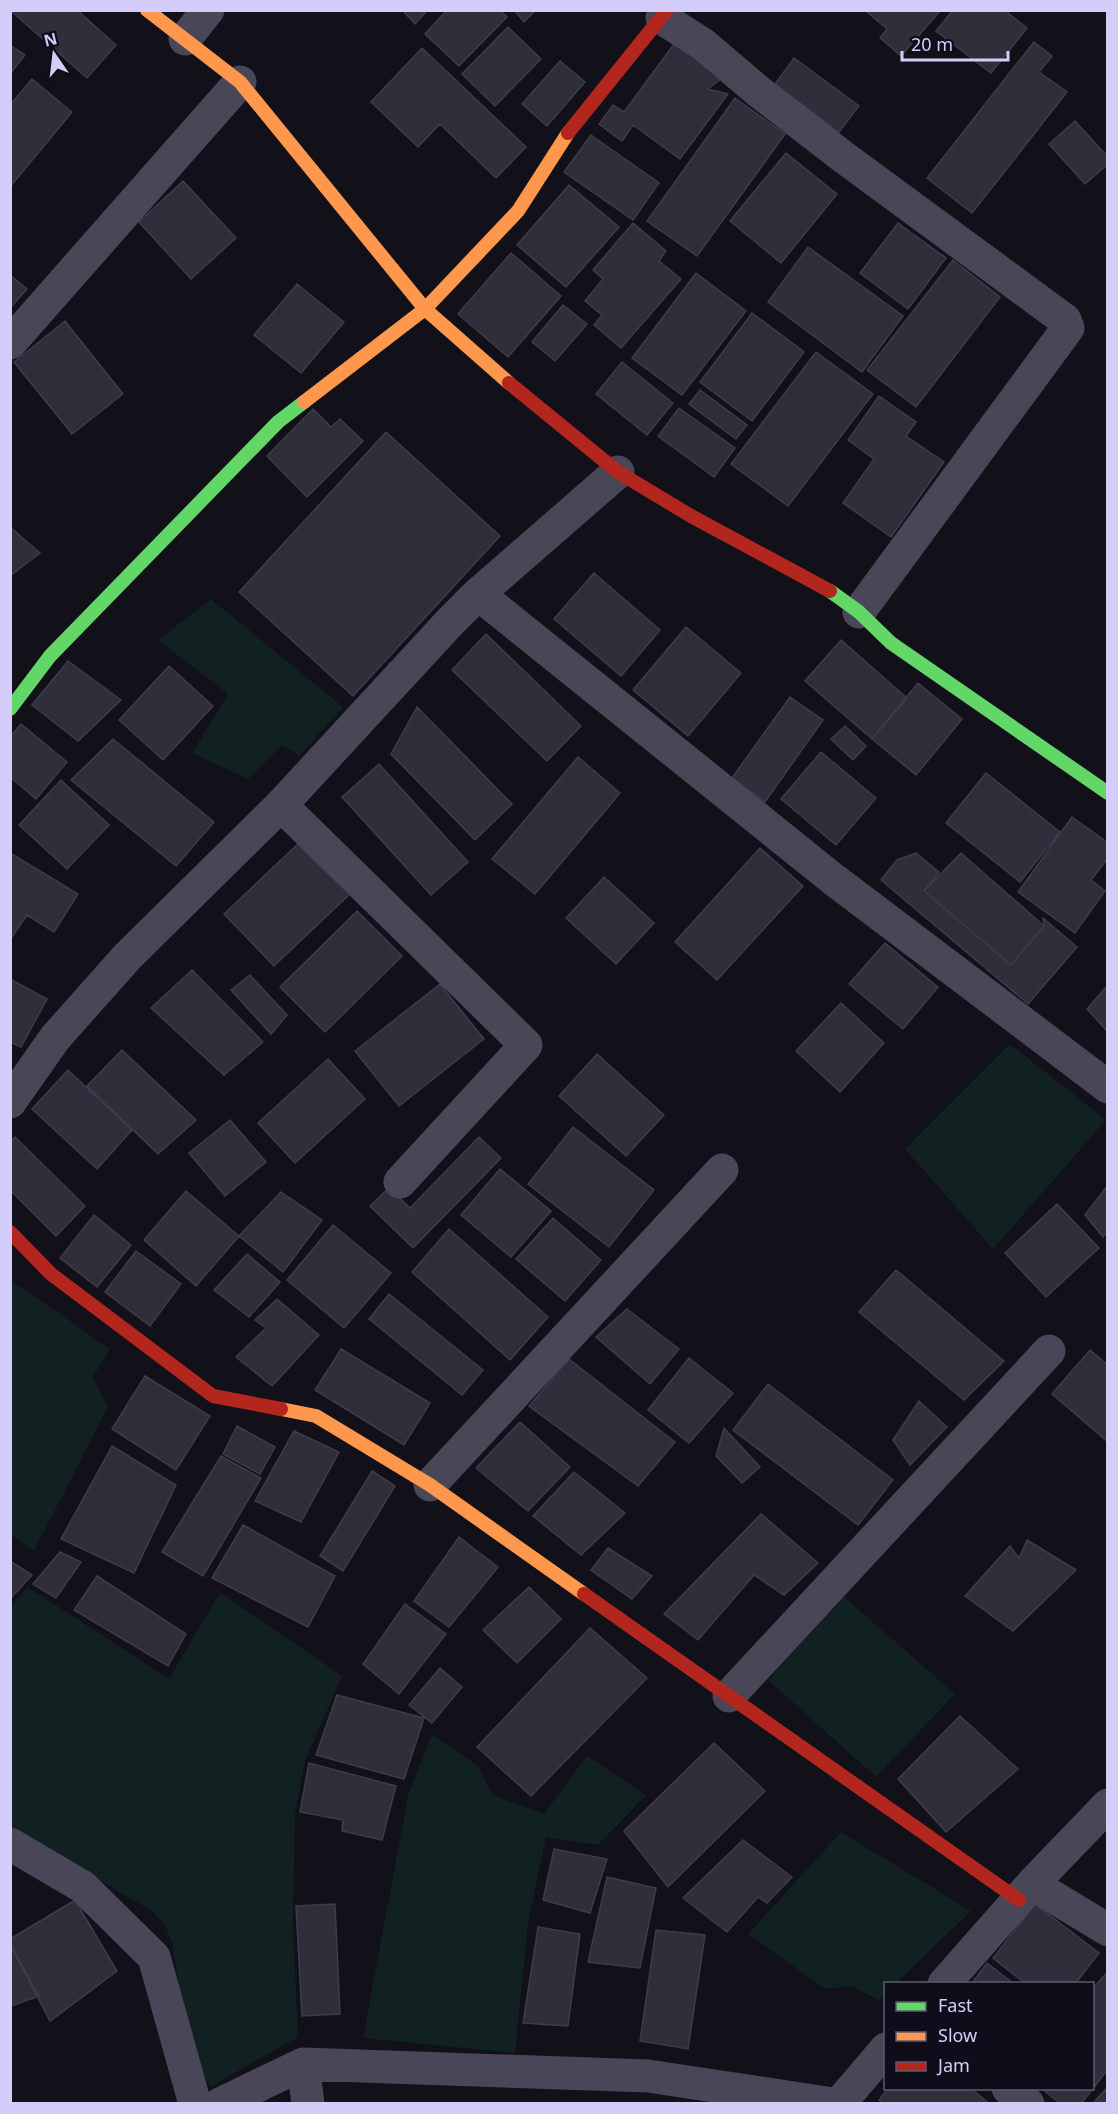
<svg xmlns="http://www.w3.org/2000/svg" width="1118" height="2114" viewBox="0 0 1118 2114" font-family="'Noto Sans',sans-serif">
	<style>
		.green { fill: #112122 }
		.building { fill: #302e3a; stroke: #3f3b4b; stroke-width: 1.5 }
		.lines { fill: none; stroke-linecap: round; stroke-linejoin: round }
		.street { stroke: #484657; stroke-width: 33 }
		.fast { stroke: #63d668; stroke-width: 14 }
		.slow { stroke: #ff974d; stroke-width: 14 }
		.jam { stroke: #b3261e; stroke-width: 14 }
	</style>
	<rect width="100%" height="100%" fill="#121018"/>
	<path class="green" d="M211,599l132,108 -44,49 -17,-11 -34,34 -56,-26 36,-59 -70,-54z
		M1010,1044l96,76 -113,129 -88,-100z
		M10,1279l100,70 -17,28 15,30 -74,144 -23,-16z
		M28,1587l141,92 51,-87 122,84 -37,85 -10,53 -2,113 5,110 -88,50 -13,-26 -12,-35 -13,-84 -8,-19 -12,-12 -141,-83 -1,-222z
		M842,1595l113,99 -79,83 -108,-97z
		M432,1734l47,33 13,28 52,19 43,-58 59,39 -48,50 -52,-8 -18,86 -13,130 -152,-15 45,-242z
		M841,1832l130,79 -75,72 -10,1 -1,10 -6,6 -27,-13 -28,1 -76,-54z"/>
	<path class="building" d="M10,10h67l39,35 -29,33z
		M402,10h26l-13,14z
		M447,10h53l7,7 -48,49 -34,-32z
		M514,10h22l-12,12z
		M865,10h74l1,1 -39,45 -21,-18 7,-9z
		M953,10h51l23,18 -36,45 -55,-42z
		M508,27l33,32 -46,47 -33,-32z
		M677,40l49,35 -18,14 20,5 -48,65 -47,-34 -11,16 -23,-17 14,-19 11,7z
		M1034,42l18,14 -13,16 28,20 -95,121 -45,-35z
		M10,45l15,10 -15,19z
		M422,48l104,99 -30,31 -56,-54 -22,23 -47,-45z
		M794,58l65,48 -20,26 -64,-48z
		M560,61l25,21 -38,44 -25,-22z
		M32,79l40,33 -62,75v-82z
		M735,98l50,36 -88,122 -50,-35z
		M1075,121l33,36v7l-23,20 -36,-40z
		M591,135l68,48 -26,37 -69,-48z
		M786,153l51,41 -56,69 -51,-42z
		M183,181l53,57 -45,41 -52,-57z
		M569,185l50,42 -53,60 -49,-42z
		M633,223l33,28 -7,10 22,18 -60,69 -27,-23 8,-10 -17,-14 18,-22 -10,-9z
		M898,223l48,35 -38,51 -48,-36z
		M808,247l95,69 -41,56 -94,-70z
		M511,253l50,43 -53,61 -50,-43z
		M953,260l47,37 -84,110 -49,-37z
		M696,273l50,38 -64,84 -50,-37z
		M10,275l17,14 -17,19z
		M297,284l47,38 -43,51 -47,-38z
		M563,305l24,19 -32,37 -23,-19z
		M752,313l52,39 -52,69 -52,-39z
		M65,321l58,73 -51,40 -58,-72z
		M816,352l57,42 -85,112 -57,-42z
		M622,362l51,41 -26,32 -51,-41z
		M700,390l47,35 -11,14 -47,-35z
		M879,396l37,26 -10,14 38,26 -53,75 -48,-34 31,-44 -26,-19z
		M679,408l56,40 -21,29 -56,-41z
		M313,409l18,18 9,-8 23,22 -56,56 -40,-41z
		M386,432l114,104 -147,160 -114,-104z
		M10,527l30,26 -30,23z
		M594,573l66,57 -39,46 -67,-57z
		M686,627l55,46 -53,63 -55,-46z
		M486,634l95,92 -34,35 -95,-91z
		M841,640l66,58 -35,41 -67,-58z
		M68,661l53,39 -43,41 -46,-36z
		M169,666l44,40 -50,54 -44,-40z
		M918,683l44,36 -46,56 -44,-36z
		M790,697l33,23 -58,82 -33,-24z
		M417,707l95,97 -37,36 -84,-86z
		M21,724l46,38 -31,37 -26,-22v-40z
		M845,726l21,20 -13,14 -22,-21z
		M113,739l101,83 -38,44 -105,-86z
		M821,752l55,46 -40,47 -55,-46z
		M578,757l42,36 -85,101 -43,-35z
		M379,764l89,98 -37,33 -89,-98z
		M986,773l74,59 -40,50 -74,-59z
		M61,780l48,45 -42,44 -48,-44z
		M1072,817l36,26v15l-17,22 14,11 -30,42 -57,-41z
		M301,841l50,52 -77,73 -50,-52z
		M760,848l43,38 -86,94 -42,-38z
		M10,853l68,41 -24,38 -27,-17 -17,25z
		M916,853l23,19 -15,19 87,74 33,-39 -1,-8 34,29 -49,57 -147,-124 16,-20z
		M961,853l83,73 -33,39 -87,-74z
		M604,877l50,46 -38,41 -50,-46z
		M357,911l45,45 -77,76 -45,-45z
		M885,943l53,44 -35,42 -54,-45z
		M192,970l71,72 -39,33 -73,-67z
		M250,975l37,40 -16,19 -40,-44z
		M10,979l37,20 -26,48 -11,-5z
		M440,984l44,55 -85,67 -44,-55z
		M1108,985v47l-21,-23z
		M841,1003l43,40 -44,49 -44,-41z
		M122,1050l74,70 -38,34 -71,-68z
		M597,1054l67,61 -38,41 -67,-60z
		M328,1059l37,40 -70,64 -37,-40z
		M68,1070l64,60 -35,39 -65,-60z
		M230,1120l36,42 -41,34 -36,-43z
		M573,1127l81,63 -45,57 -81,-63z
		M15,1137l70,69 -29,30 -46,-46v-48z
		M479,1137l22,21 -88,90 -43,-42 19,-18 21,20z
		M500,1169l51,42 -40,46 -50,-42z
		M1108,1185v47l-5,5 -18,-22z
		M186,1191l53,45 -43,50 -52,-46z
		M281,1192l41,28 -39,52 -44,-36z
		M1057,1204l42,44 -53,49 -41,-44z
		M94,1215l37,30 -34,42 -37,-29z
		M553,1218l48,42 -36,41 -49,-42z
		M333,1225l58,48 -47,55 -57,-48z
		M449,1229l99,88 -38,43 -98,-88z
		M136,1251l45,33 -31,42 -45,-34z
		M247,1254l33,28 -31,35 -35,-27z
		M896,1270l108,91 -40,39 -105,-88z
		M389,1294l94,76 -21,25 -93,-76z
		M277,1299l42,36 -47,51 -36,-29 30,-29 -11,-8z
		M627,1309l52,40 -29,35 -54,-47z
		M341,1349l89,54 -26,42 -89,-55z
		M1090,1350l18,15v77l-56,-48z
		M689,1358l44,35 -44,50 -41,-33z
		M569,1359l106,83 -37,44 -109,-80z
		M145,1376l65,40 -34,54 -64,-41z
		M768,1384l125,96 -35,45 -125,-95z
		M919,1401l28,26 -37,38 -17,-25z
		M520,1422l50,45 -42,44 -52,-43z
		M237,1426l38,21 -15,27 -37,-20z
		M724,1428l36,39 -18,16 -26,-27z
		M294,1431l45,21 -38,70 -46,-21z
		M112,1446l64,39 -42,88 -73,-34z
		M221,1456l40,22 -58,98 -41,-24z
		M372,1471l23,15 -52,85 -23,-15z
		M574,1472l51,41 -44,42 -48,-39z
		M761,1514l57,49 -34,32 -30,-20 -56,65 -34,-26z
		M243,1525l92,51 -27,51 -96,-49z
		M459,1537l39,30 -49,60 -35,-26z
		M1027,1540l49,30 -63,61 -48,-35 45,-50 9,12z
		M608,1548l44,28 -20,23 -41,-29z
		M60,1552l21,10 -25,36 -23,-14z
		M10,1561l22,14 -22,24z
		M97,1576l89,58 -18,32 -94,-56z
		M529,1587l32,32 -44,44 -34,-33z
		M405,1604l41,30 -47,60 -36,-30z
		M590,1628l57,50 -116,118 -54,-49z
		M440,1668l22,19 -30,36 -23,-18z
		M337,1695l87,23 -20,61 -88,-24z
		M960,1716l58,53 -72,63 -48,-53z
		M714,1743l51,48 -97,96 -44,-56z
		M309,1763l87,23 -14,54 -40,-9 1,-11 -43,-8z
		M743,1840l49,37 -25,26 -9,-6 -31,35 -44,-34z
		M554,1849l53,10 -17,54 -47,-13z
		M607,1877l49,11 -16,80 -52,-6z
		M75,1900l42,71 -67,50 -40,-77v-5z
		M335,1904l5,110 -38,2 -6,-110z
		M1035,1904l64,49 -24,31h-49l-33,-26z
		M538,1927l42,7 -12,92 -45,-3z
		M656,1930l49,5 -17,114 -48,-8z
		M10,1944l29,52 -28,10h-1z
		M987,1963l27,21h-43z
		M1108,1971v98l-27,35h-20l-20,-16h51v-98z
		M1108,2087v17h-16z
		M888,2088h82l20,16h-106l-5,-4z"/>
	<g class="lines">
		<path class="street" d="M662,18l42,27 54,46 84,65 223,164 3,8 -209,284
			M185,39l23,-29
			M10,343l230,-261
			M478,594l355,285 275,208
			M281,805l245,240 -126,137
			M10,1102l45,-64 72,-81 154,-152 169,-183 28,-28 140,-122
			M430,1485l292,-315
			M729,1696l320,-345
			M10,1844l73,43 71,70 41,147
			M1032,1884l76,46
			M944,1984l88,-100 76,-79
			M303,2064l5,40
			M1008,2088l20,16
			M220,2104l83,-40 345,12 185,28
			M839,2104l47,-55"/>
		<path class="fast" d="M830,591l29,21 32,31 217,150
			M10,709l40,-53 228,-234 26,-20"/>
		<path class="slow" d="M147,10l93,72 185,227 84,74
			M304,402l121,-93 93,-98 50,-78
			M281,1409l35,7 114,69 154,109"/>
		<path class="jam" d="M568,133l99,-123
			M509,383l109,89 73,44 139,75
			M10,1232l41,42 162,122 68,13
			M584,1594l435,306"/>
	</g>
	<rect width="1118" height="2114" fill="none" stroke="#d4cdf9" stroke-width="24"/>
	<rect x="884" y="1982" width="210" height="108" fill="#100d1b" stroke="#5e5a74" stroke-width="1.5"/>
	<rect x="896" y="2002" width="30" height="9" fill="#63d668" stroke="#5e5a74" stroke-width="1.5"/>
	<text x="938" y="2012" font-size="18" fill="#d4cdf9">Fast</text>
	<rect x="896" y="2032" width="30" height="9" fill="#ff974d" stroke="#5e5a74" stroke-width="1.5"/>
	<text x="938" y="2042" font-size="18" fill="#d4cdf9">Slow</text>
	<rect x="896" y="2062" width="30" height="9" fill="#b3261e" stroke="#5e5a74" stroke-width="1.5"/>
	<text x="938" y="2072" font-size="18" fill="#d4cdf9">Jam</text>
	<g transform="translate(54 54) rotate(346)" stroke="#100d1b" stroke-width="4.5" paint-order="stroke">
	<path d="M0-4.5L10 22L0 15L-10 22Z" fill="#d4cdf9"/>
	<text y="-9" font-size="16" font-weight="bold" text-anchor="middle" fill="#d4cdf9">N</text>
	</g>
	<path d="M902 51v9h106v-9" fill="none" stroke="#d4cdf9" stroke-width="3"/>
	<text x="911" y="51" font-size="18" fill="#d4cdf9" stroke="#100d1b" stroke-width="4.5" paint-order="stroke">20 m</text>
</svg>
